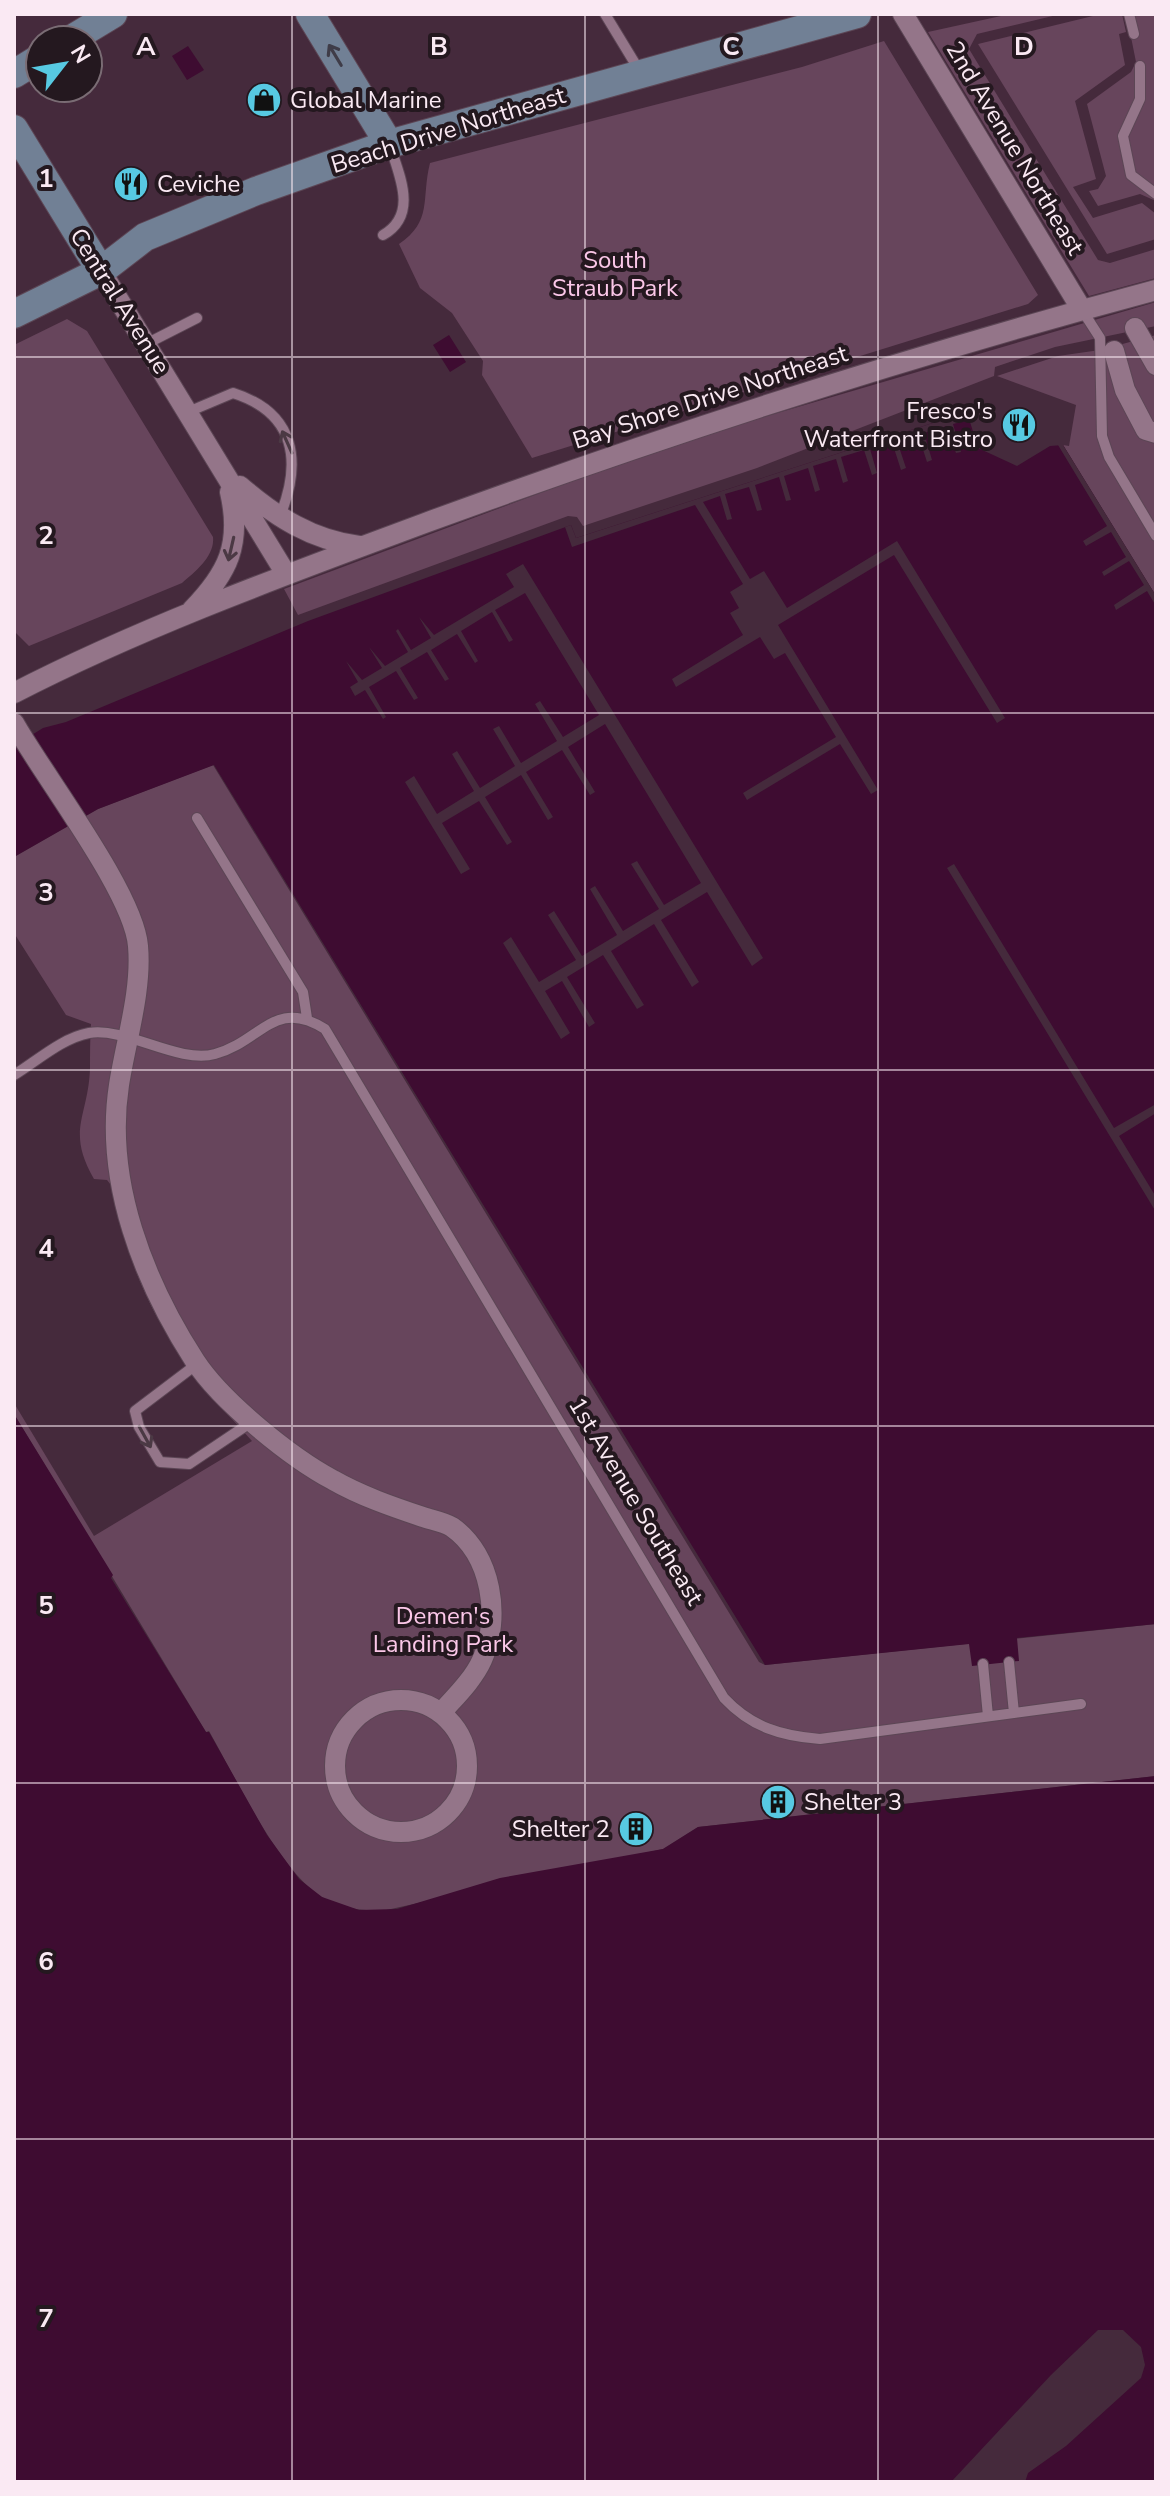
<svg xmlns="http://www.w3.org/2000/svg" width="1170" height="2496" viewBox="0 0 1170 2496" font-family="'Nunito Sans',sans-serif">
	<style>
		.green { fill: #67455c }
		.water { fill: #3e0c31 }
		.pier { fill: #452a3c }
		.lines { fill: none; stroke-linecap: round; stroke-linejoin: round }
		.lane-casing { stroke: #5c4655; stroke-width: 12 }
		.street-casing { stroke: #5c4655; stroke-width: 22 }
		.secondary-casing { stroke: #5c4655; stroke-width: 30 }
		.lane { stroke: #947589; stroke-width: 10 }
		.street { stroke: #947589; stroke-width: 20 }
		.secondary { stroke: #718095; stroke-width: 28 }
		.oneway { stroke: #3f3c48 }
		.oneway2 { stroke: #4b3944 }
		.grid { fill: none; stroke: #fae9f3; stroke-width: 2; stroke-opacity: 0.55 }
		.labels { text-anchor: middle; stroke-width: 8; stroke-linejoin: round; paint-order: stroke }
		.poi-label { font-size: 24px; fill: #fae9f3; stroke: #24181f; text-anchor: start }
		.street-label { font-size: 24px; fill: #fae9f3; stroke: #24181f }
		.park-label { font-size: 24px; fill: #fbc7e8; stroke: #24181f }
		.grid-label { font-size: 26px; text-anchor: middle; font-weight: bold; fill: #fae9f3; stroke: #24181f; stroke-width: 8; stroke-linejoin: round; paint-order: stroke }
	</style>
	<rect width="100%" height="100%" fill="#452a3c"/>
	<path class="green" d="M1010,14h51l-84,20 -8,15 129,211 12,3 46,-14v29l-67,18 -161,-264z
		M1101,14h21l4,18 -7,2 6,31 -50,36 21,78 -23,8 20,31 49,-15 14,11v25l-49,15 -129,-210z
		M1133,14h23v187l-16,-7 -42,12 -9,-15 9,-2 8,-13 -19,-72 44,-32 5,-10 -5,-25z
		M884,41l154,254 -10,9 -496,154 -50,-83 1,-14 -31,-48 -32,-25 -21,-44c34,-23 22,-45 31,-81l372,-96z
		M1156,302v24l-101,21 -60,20 -1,9 -237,92 -174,58 -6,-9 -9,-1 -270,99 -14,-26 280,-105 169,-58z
		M67,319l20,12 126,206c2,19 -17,34 -31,46l-153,63 -15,-15v-286z
		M1156,335v261l-93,-151 6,1 7,-41 -79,-29 61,-20 42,-6z
		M213,765l546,897 6,3 391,-41v152l-458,51 -35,22 -281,62c-22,-1 -41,-2 -60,-14 -43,-26 -89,-124 -113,-166l-3,1 -192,-318v-11l80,133 158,-95c-79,-86 -116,-140 -141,-256l-4,-5 -13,-1c-28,-49 -6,-61 -4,-110 0,-15 0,-30 1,-45l-25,-9 -52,-82v-76l84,-48z"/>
	<path class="water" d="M188,46l16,24 -17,10 -15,-24z
		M449,335l17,27 -16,10 -17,-27z
		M967,412l11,36 39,18 33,-20 13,-1 93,151v1028l-139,14 2,23 -47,5 -3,-22 -204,21 -551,-900 -116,44 -84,48v-111l29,-18 23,-6 242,-101 263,-96 5,13z
		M14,1414l99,161 -2,3 95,154h3l58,103 32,44 23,18 37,13 38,-1 103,-31 163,-29 35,-22 458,-51v706h-1142z"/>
	<path class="pier" d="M967,412l2,8 -16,4 8,28 -5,1 -9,-27 -23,7 8,27 -5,2 -9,-28 -21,7 9,27 -5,2 -9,-28 -22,7 7,24 -5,2 -8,-25 -23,7 7,24 -5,2 -7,-24 -23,7 7,24 -5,2 -7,-24 -24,8 7,24 -5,1 -7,-24 -24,8 7,25 -5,1 -8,-24 -24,7 7,25 -5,1 -7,-24 -17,6 47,77 14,-8 23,37 110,-67 108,177 -8,5 -103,-168 -116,70 100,165 -7,4 -31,-50 -93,56 -4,-7 93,-56 -51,-84 -11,6 -14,-22 -84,50 -4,-8 71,-44 -13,-22 9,-5 -9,-16 13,-8 -48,-79 -123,42 -7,-20 6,-2 5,13z
		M1058,445h5l50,81 43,70v10l-9,-15 -31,19 -2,-5 30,-20 -15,-24 -25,15 -2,-4 24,-15 -15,-25 -25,14 -3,-5 24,-15z
		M523,564l240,394 -11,8 -45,-74 -46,28 38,62 -7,5 -38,-63 -43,27 33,54 -7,4 -34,-54 -36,22 28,46 -6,4 -27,-46 -17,10 25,42 -9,6 -58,-96 8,-6 28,45 37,-22 -28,-45 6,-4 28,45 35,-21 -27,-46 5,-3 28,45 36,-22 -28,-45 6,-3 27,44 37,-22 -96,-159 -37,23 27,45 -5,3 -28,-45 -36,22 27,45 -5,3 -27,-45 -36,22 27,45 -5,3 -28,-44 -37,22 28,46 -9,5 -56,-92 9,-6 23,38 37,-23 -22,-37 5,-3 23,37 35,-22 -22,-37 6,-3 22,37 36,-22 -22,-37 5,-3 23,36 36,-22 -74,-122 -30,17 18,30 -4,2 -17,-30 -31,19 17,30 -3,2 -18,-29 -26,16 18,29 -4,2 -18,-29 -27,16 18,30 -4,2 -18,-29 -27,16 17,30 -3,2 -18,-29 -10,6 -5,-9 8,-5 -12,-21 16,19 20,-12 -13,-21 16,19 23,-14 -12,-21 2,-2 13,21 20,-12 -12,-21 15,18 80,-48 -8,-13z
		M954,864l160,264 42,-24v9l-37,23 37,61v15l-209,-344z
		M1098,2330h25l18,17 4,18 -4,13 -75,68 -38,27 -3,9h-74l100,-107z"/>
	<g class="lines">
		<g class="lane-casing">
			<path id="lane" d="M605,14l34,56
				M1129,14l5,20
				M1140,66v33l-17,37 8,39 25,19
				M383,235c35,-20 17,-58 7,-89
				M1082,310l18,28 2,98 7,21 47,79
				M146,344l51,-26
				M188,412l45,-19c63,20 69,69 47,123
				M197,818l106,174 4,26
				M14,1075c23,-14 48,-37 75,-42 38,-6 89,31 126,21 46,-12 59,-57 110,-25l399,669c27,29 57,38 96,41l261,-35
				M197,1364l-62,47 4,16 21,35 29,2 64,-43
				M1009,1662l5,51
				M983,1664l5,52"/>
		</g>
		<g class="street-casing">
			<path id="street" d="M903,14l179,296
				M101,271l185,303
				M1135,328l21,37
				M1114,351l11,39 21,40 10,3
				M240,486c36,31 72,54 119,60
				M192,610c36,-37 50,-66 38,-118
				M14,693c130,-67 274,-119 411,-170 240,-88 484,-167 731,-233
				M14,723c29,52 120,170 124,223 4,45 -12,94 -19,139 -15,96 25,197 76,276 26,40 95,96 138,119 28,16 60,27 90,37 9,3 21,5 29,10 40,28 49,91 30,133 -9,20 -27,37 -41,53
				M335 1766a66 66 0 1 1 132 0a66 66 0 1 1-132 0Z"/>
		</g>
		<g class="secondary-casing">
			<path id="secondary" d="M310,14l79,130
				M70,40l43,-26
				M14,74l26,-16
				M14,129l87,142
				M14,314l87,-43 44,-34 111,-46 133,-47 468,-130"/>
		</g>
		<use href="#lane" class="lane"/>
		<use href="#street" class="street"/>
		<use href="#secondary" class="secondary"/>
	</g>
	<defs><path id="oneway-shaft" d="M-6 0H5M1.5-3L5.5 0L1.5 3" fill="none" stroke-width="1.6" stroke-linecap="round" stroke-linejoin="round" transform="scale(2)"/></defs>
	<use class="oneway" href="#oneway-shaft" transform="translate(335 55) rotate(-121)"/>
	<g class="oneway2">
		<use href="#oneway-shaft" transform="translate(287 442) rotate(-114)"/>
		<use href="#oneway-shaft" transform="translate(231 549) rotate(103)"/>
		<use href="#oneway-shaft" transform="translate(145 1437) rotate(61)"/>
	</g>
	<path class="grid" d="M292,14v2468M585,14v2468M878,14v2468M14,357h1142M14,713h1142M14,1070h1142M14,1426h1142M14,1783h1142M14,2139h1142"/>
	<defs>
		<g id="shop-disc" transform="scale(1.8)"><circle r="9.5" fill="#57c9e2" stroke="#24181f"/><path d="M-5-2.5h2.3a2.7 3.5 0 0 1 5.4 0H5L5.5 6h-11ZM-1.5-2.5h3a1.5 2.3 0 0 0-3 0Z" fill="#111"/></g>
		<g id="restaurant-disc" transform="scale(1.8)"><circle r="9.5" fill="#57c9e2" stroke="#24181f"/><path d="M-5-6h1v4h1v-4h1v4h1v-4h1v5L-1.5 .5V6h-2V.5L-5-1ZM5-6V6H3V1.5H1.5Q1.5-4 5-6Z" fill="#111"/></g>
		<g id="building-disc" transform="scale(1.8)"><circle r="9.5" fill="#57c9e2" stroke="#24181f"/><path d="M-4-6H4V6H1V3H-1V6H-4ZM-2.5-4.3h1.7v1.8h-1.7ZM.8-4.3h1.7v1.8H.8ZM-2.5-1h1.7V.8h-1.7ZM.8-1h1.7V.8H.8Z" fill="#111"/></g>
	</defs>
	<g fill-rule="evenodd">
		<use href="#shop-disc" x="264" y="100"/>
		<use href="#restaurant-disc" x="131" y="184"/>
		<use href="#restaurant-disc" x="1019" y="425"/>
		<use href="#building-disc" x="778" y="1802"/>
		<use href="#building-disc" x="636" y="1829"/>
	</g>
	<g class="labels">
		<g class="poi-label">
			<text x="290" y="108">Global Marine</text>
			<text x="157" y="192">Ceviche</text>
			<text x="993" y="419" text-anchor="end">Fresco's<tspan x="993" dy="28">Waterfront Bistro</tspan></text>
			<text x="804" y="1810">Shelter 3</text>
			<text x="610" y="1837" text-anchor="end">Shelter 2</text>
		</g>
		<g class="street-label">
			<text transform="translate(448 130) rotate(-17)" y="8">Beach Drive Northeast</text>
			<text transform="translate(1015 148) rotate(59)" y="8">2nd Avenue Northeast</text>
			<text transform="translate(120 301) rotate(58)" y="8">Central Avenue</text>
			<text transform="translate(710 397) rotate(-18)" y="8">Bay Shore Drive Northeast</text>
			<text transform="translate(636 1501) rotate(59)" y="8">1st Avenue Southeast</text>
		</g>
		<g class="park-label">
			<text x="615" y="268">South<tspan x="615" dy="28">Straub Park</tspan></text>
			<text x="443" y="1624">Demen's<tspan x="443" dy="28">Landing Park</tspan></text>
		</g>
	</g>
	<g class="grid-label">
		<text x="146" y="55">A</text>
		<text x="439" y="55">B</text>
		<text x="731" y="55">C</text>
		<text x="1024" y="55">D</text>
		<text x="46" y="187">1</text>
		<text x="46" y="544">2</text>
		<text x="46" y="901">3</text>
		<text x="46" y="1257">4</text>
		<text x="46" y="1614">5</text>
		<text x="46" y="1970">6</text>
		<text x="46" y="2327">7</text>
	</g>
	<rect width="1170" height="2496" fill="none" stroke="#fae9f3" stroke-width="32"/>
	<g transform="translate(64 64) rotate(59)"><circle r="38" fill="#24181f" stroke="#7a6c74" stroke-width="2"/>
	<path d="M0-6L14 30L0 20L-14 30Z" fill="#57c9e2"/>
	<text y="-12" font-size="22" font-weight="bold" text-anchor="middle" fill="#fae9f3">N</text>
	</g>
</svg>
